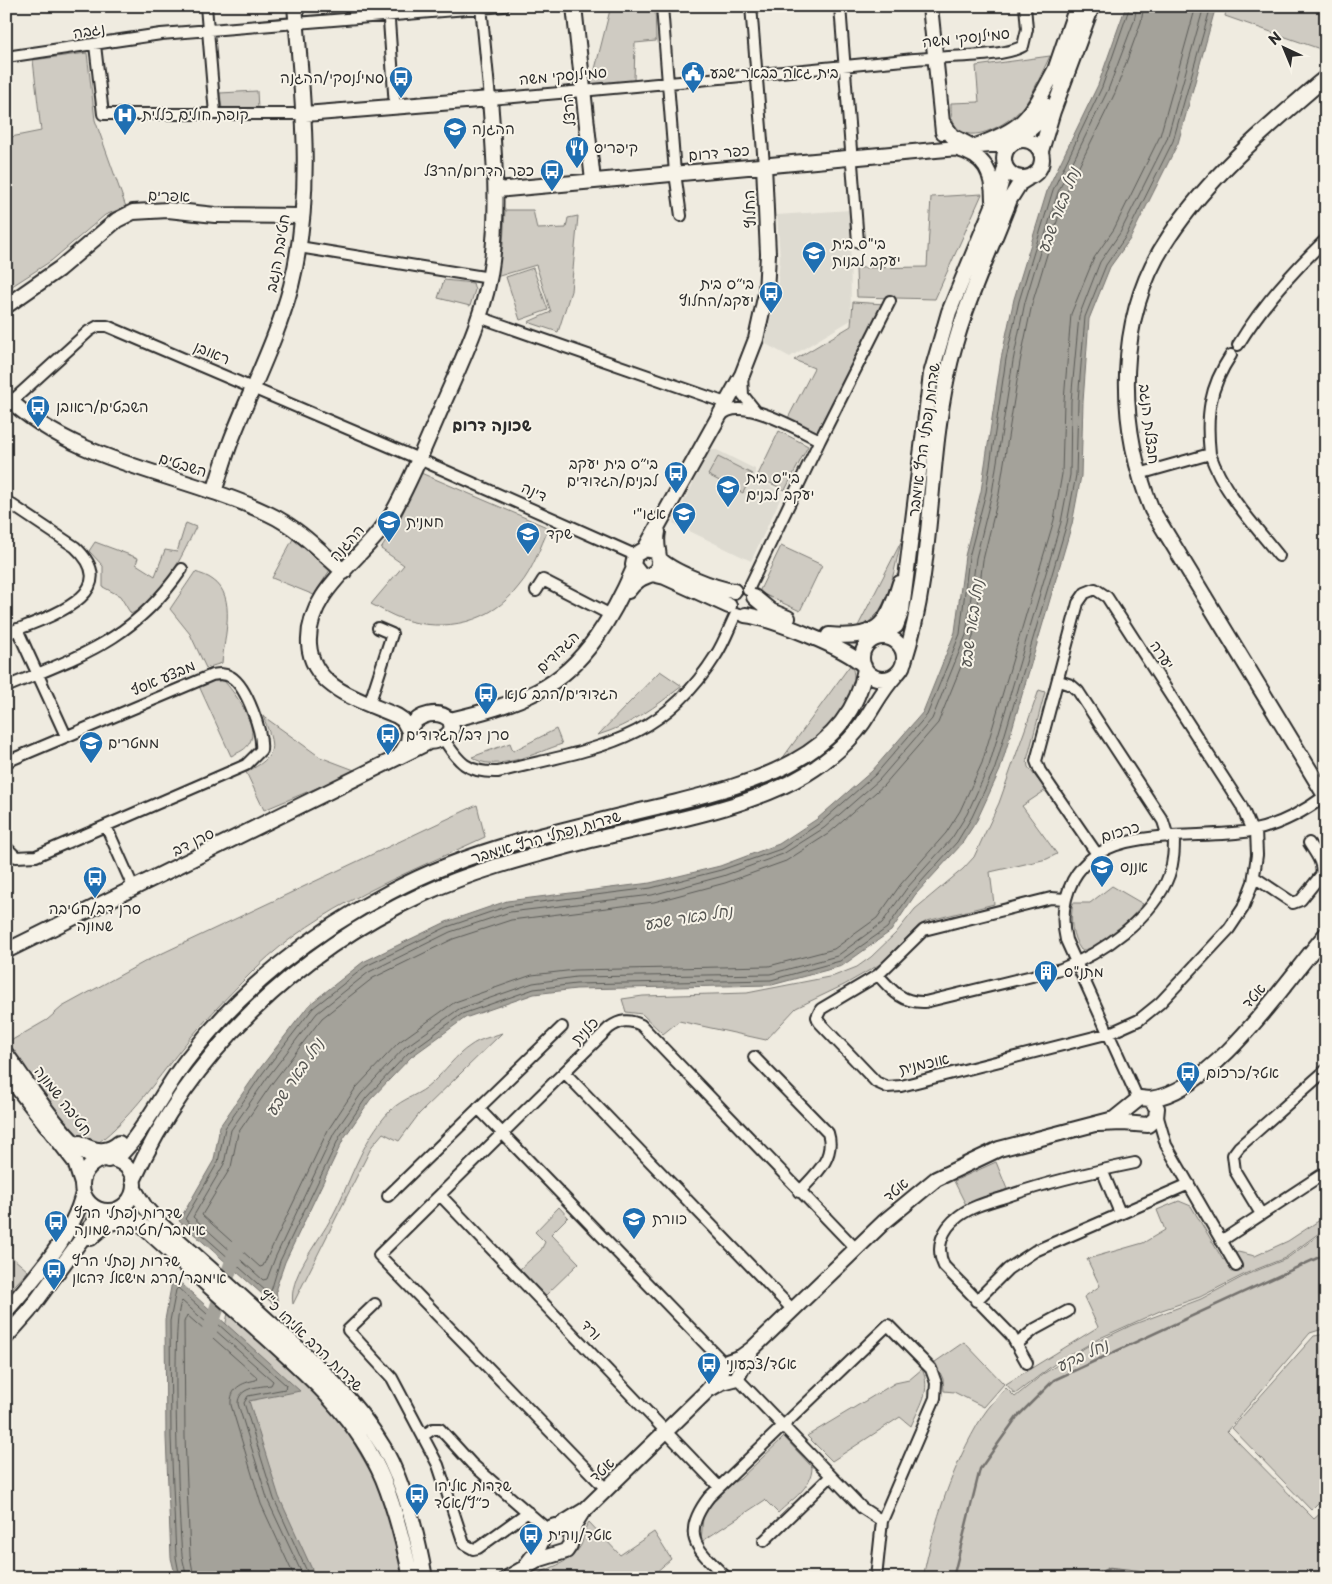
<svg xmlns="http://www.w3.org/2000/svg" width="1332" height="1584" viewBox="0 0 1332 1584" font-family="'Playpen Sans','Playpen Sans Hebrew',sans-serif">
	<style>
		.built { fill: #dedbd1 }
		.green { fill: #cfcbc2; stroke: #7d7b76 }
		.water { fill: #a4a29a; stroke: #74726e }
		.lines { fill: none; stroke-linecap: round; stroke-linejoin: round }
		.shore { stroke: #5b5b57; stroke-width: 1 }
		.stream { stroke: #74726e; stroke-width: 2.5 }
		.river { stroke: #a4a29a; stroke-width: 15 }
		.street-casing { stroke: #2b2b2b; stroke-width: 14 }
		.secondary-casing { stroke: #2b2b2b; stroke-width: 18 }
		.street { stroke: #f7f3e8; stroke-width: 10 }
		.secondary { stroke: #f7f3e8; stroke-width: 14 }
		.labels { text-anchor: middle; stroke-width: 4; stroke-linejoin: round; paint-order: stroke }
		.street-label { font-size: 15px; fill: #2b2b2b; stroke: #f7f3e8 }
		.poi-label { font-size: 15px; fill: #2b2b2b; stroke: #f7f3e8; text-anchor: start }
		.water-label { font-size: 16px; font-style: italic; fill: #555552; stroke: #f7f3e8 }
		.neighbourhood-label { font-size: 16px; font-weight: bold; fill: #2b2b2b; stroke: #f7f3e8 }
	</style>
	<rect width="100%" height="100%" fill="#efebe0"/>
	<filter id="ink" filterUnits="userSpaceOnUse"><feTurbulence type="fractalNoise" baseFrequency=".02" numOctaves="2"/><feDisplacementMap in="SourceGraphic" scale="10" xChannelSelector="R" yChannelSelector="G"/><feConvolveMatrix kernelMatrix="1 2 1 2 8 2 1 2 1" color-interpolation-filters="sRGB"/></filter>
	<g filter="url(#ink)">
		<path class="built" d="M850,210l1,110 -61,37 -26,-14 13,-53 3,-32 -3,-43z
			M710,450h7l38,19v9l28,15 -32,68 -78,-38z"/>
		<path class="green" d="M611,6h44l1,35 -21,2 -1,38 -43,4z
			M1227,6h99v45l-101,-35z
			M87,53l8,67 31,87 -21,8 -54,46 -45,29v-152l35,-7 -8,-71z
			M1050,56c-8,16 -15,34 -25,49 -11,15 -55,44 -70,20 -4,-6 -4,-15 -4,-22l28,-1 -3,-36z
			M257,91l1,18h-36l-2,-16z
			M982,194l-47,105 -78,-2 -1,-29 71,-1 4,-70z
			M505,210h28l4,19 29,-1 2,-10 10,-2 -7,75 -13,41 -30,-10 23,-10 -15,-47 -40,12 7,-32z
			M533,268l15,42 -28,10 -14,-43z
			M444,280l29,3 2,7 -5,16 -32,-8z
			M853,302l32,2 -68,130 -30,-14 27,-52 -20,-8 57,-34z
			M779,431l29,15 -23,44 -28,-13z
			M718,457l34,17 -9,19 -35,-18z
			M421,473l128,55c-9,19 -16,42 -30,58 -28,37 -74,47 -117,33 -11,-4 -21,-10 -31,-15l33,-39 -23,-16 20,-32z
			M186,523l10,4c-16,32 -31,69 -65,87l-11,-18 -17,-9v-21l-14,-15 6,-9 43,16 -2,6 19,12 10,-26 12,2z
			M294,537l36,33 -16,25 -42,-17z
			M901,542c-7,25 -13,80 -43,84z
			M781,546l41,19 -22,46 -41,-19z
			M195,572c6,2 13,4 18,8 24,16 11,58 9,83l-16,5 -16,-34 -20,-25z
			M851,664c17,38 -40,80 -69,95z
			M660,671l22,15c-27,21 -51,39 -84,49z
			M211,680h12c11,11 36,46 27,62 -4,8 -11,10 -19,14l-32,-70z
			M1039,690l6,2 -18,68 1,7 18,23 -24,16 35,48 -10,5 -57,13 4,32 -67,17 -9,5 -36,37 -38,22 -48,23 -30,32 -87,-19 -16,13 -21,-20 -16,-2 -4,-13 21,-3 104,-3 87,-17 23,-9 14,-10 25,-24 19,-24 48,-40 11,-12 25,-54z
			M263,716l57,41 37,14 -93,39 -18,-38c33,-16 29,-25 17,-56z
			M556,729l6,15c-24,8 -69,30 -90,13l38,-14 3,8z
			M477,805l8,32c-79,37 -165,69 -229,131 -19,19 -39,39 -57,60 -36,40 -62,86 -105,118l-19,-12 -68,-91 40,-23 15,-13 86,-47z
			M1112,886l31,18c-13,15 -42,47 -62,46 -10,-14 -11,-31 -8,-47h17z
			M502,1033l-83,81 -20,27 -16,-8 -11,13 -79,158c-5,-26 23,-59 36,-82 21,-36 31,-81 62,-112 12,-12 29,-15 41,-27 13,-12 24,-28 38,-37 9,-7 21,-9 32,-13z
			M996,1162l11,27 -41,16 -12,-24z
			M1179,1201l12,5 32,54 15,-8 17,4 33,-15 38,-25v12l-41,30 -38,15 -47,24 -38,13 -62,28 -44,25 -41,31 -9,-10 92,-57 -14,-30 16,-11 -13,-27 56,-16 22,-13 -8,-20z
			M559,1207l9,10 -17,17 28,29 -34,33 -25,-27 21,-19 4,-8 -10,-10z
			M1326,1230v98l-16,5 -83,98 87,88 9,-8 3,3v64h-403c11,-56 29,-112 59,-161 7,-11 16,-20 24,-29l9,9 28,-23 43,-27 46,-22 69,-26 47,-25 38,-15z
			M6,1252l22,19 -22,24z
			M228,1313l64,55 50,55 38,65 18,54 6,36h-91l-98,-203z
			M1326,1334v172l-6,-5 -9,9 -79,-82 82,-92z
			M964,1342l40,42 -20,23 -30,-15 -10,-1 -1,-12 -8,-17z
			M922,1369c10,22 -2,36 -11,57l-11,-9 -68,44 -25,-25 88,-53 14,-3z
			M784,1437l28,30c0,21 -20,32 -34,46l-13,-13 -64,42 2,-25 6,-10 21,-23 10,-5z
			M589,1522l31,33 34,-23 17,27 -17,15 4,4h-128c17,-11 39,-13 50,-31 5,-8 2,-17 9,-25z"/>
		<path class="water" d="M1126,6h90l-38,137 -48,96 -20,28 -21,52 -6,83 -2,74 -9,48 -72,246 -23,50 -16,25 -46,50 -24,36 -49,35 -70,19 -196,4 -42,5 -69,24 -54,39 -41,43 -26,38 -59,124 -9,26 2,20 -99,-87 35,-61 6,-34 38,-55 51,-66 54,-43 83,-40 61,-21 143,-18 70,-17 59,-22 38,-25 55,-48 51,-59 32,-80 10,-76 16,-65 20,-132 13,-60 34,-111 50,-103z
			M173,1276l127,115 -51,10 30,96 37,81h-140l-5,-20 -5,-121 -1,-117z"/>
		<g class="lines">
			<path class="shore" d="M1130,6l-28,81 -49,103 -34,111 -13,58 -20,133 -17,65 -9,77 -33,81 -52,60 -55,48 -39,26 -60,21 -70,18 -143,18 -61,21 -81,39 -53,42 -51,66 -37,54 -7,34 -33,57 82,73 4,-1 9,-30 60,-125 26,-38 42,-45 54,-39 72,-25 42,-5 195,-4 69,-19 47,-33 25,-36 45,-50 15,-25 23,-49 72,-245 9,-48 2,-74 7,-84 21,-52 20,-29 47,-95 38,-135
				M1137,6l-3,15 -26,69 -50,102 -33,110 -12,59 -21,132 -16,65 -10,77 -34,84 -53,61 -55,48 -41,26 -60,22 -71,19 -142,17 -60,20 -81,40 -52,41 -50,65 -36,52 -7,34 -31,53 70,63 4,-1 8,-21 59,-125 27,-39 43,-46 55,-39 74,-26 43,-6 194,-3 67,-18 45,-33 25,-35 45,-50 15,-24 22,-48 72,-244 9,-47 1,-74 8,-85 21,-54 20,-29 47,-94 37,-133
				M1144,6l-3,16 -26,71 -50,102 -33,109 -12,58 -21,132 -16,66 -10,77 -35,86 -54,62 -56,49 -42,27 -61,22 -71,19 -143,18 -58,19 -80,39 -51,40 -49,64 -35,51 -7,34 -29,48 58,52 3,-1 65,-136 27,-41 44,-47 56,-40 77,-27 43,-5 194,-4 65,-17 43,-31 24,-34 45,-51 14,-22 22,-48 72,-243 8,-46 2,-73 7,-87 23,-56 20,-29 46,-93 36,-130
				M180,1578l-4,-21 -5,-120 -1,-116 6,-31 2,-2 108,97 -1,4 -37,7 -4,7 30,96 36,79
				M186,1578c0,-8 -3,-15 -4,-23 -3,-30 -12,-242 0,-254l91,80 -2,4c-13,2 -33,2 -33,19l30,97 36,77
				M194,1578l-4,-23 -5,-118 -1,-115 3,-7 70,62 -1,3c-15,3 -26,8 -25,25l30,99 34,74"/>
			<path class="stream" d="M953,1578l27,-109 37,-52 37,-37 272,-126
				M1089,1578l21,-10 56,6 5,4"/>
			<path class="river" d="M209,1332l28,-85"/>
			<g class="street-casing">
				<path id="street" d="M206,6l9,108
					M388,6l7,101
					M481,6l9,93c142,-12 283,-26 425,-40 26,-3 88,-1 108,-13l4,-17 -2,-23
					M662,6l13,167 6,43
					M751,6l13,159
					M840,6l18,236
					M95,45l8,69h202
					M6,57l155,-23 343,-28
					M299,247l191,31
					M479,317l247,86
					M1238,345c24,-40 54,-73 88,-106
					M742,375l1,20 12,15
					M11,402l78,-71 9,-5h9l312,133 216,96
					M720,417c18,-24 78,13 100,23l-72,150
					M820,440l70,-139
					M1210,454c-4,-39 -1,-66 21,-99
					M1139,474l71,-20c14,40 43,69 69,102
					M6,501l69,46c53,49 -34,72 -69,87
					M536,591l7,-11 68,35
					M17,629l49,107
					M1059,681l12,4 7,6 85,130 5,16
					M6,687c76,-32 127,-47 176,-118
					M369,705l23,-71 -14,-6
					M443,738c16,25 24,35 55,34 94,-24 162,-27 218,-117 8,-12 13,-27 20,-41
					M6,762l206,-87c7,-1 13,-2 19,2 16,10 32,56 30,73l-15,15 -210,91 -20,1 -10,-10
					M106,826l28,63
					M1097,854l-57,-83 -4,-10 42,-158 7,-10 10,-4 12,8 134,208 11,26
					M1254,877l39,26 8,-3 20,-25c3,-12 -6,-22 -12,-32
					M1065,899l-14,-1 -127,32 -46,45 -57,34 -4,8 2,5 57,60 11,5 14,-1 209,-53 29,-13 21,-17 69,-74 14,-21 10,-26 4,-27 -1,-25
					M878,975c14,16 24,28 47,27l136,-33c40,-15 93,-52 108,-94 5,-13 5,-26 5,-39
					M754,1057l74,76c8,25 -13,42 -29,59
					M565,1073l228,237
					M1138,1099l-72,-159c-5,-21 -3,-40 7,-60 31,-58 123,-39 177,-49 28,-5 52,-18 75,-35
					M478,1108l246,255
					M1157,1114l9,31 70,121
					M1102,1170l18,43
					M440,1195l279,292
					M388,1196l174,-169
					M1261,1214l-26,-43 -2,-16 6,-8 87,-77
					M1221,1241l105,-69
					M976,1301l32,-32 27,-18 154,-67
					M375,1304l-27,26 44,48 46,87 26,79 9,5 5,-1 50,-36
					M1017,1344l18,-15 33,-18
					M1027,1363l-16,-28 -67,-69c-9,-19 -2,-37 15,-50 13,-10 30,-14 46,-19 42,-15 86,-25 130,-34
					M737,1378l125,130 20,13
					M423,1436l10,-7h7l32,35 75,65
					M606,1489l-227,-234 230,-227c11,-8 20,-9 32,-3l215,224
					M764,1541l67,-65
					M727,1578c-30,-29 -48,-42 -18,-81l179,-172 43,44 5,14 -1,15 -53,123 -6,57"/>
			</g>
			<g class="secondary-casing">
				<path id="secondary" d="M574,6l19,175
					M930,6l13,126
					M1326,77c-56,48 -116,98 -157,160 -54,79 -52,187 -17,273l174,287
					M1052,79l25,-73
					M305,114l185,-15c4,54 9,107 2,162 -6,53 -31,101 -52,150 -15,34 -29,70 -48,103 -26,44 -86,75 -83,130 3,46 55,57 88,72l6,4 6,11
					M943,123l9,13 21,11c54,-19 56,-29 82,-77
					M1004 159a19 19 0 1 1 38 0a19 19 0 1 1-38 0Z
					M1018,140l17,-15 9,-21
					M958,149c27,7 35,24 35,51
					M1041,151l12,-40 39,-105
					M497,190l515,-47
					M6,306l53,-37 58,-49 16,-8 35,-2 47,5 87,1
					M6,397c72,68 177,76 263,117 28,13 52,38 75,58
					M214,492c6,-18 11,-36 18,-54 20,-51 45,-99 59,-152 23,-92 12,-187 4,-280
					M645,549l97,-174 14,-36 10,-46 2,-39 -4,-89
					M658,557c11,14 59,32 76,34
					M640,574l-7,-9 2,-10 10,-6 9,2
					M652,574l13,3 64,29
					M628,591c3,-4 7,-8 11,-11 7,-5 19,-5 20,-17 1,-10 -4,-18 -1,-31
					M754,597l17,14 17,7
					M745,615c25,3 102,33 119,51
					M829,635c47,4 58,-8 71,-52
					M862 658a21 21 0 1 1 42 0a21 21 0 1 1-42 0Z
					M880,637l16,-11 6,-16 29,-236 18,-62 49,-118 7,-26
					M904,662c30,-93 23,-191 43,-285 12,-61 41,-120 63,-178l10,-16 8,-5
					M450,720c30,-7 61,-15 88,-29 47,-24 76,-77 96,-123
					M399,757l9,-15 2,-15c9,-13 28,-18 40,-7l2,8c-5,12 -20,16 -32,13
					M6,951l423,-209
					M6,1054c21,28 62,95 93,107
					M6,1073l69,89 7,22
					M1150,1099c64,-8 135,-117 176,-165
					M80,1143c14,8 27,11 39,0
					M82 1185a26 26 0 1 1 52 0a26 26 0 1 1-52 0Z
					M108,1160l14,-7 8,-9c22,-27 37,-60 59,-87 53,-69 124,-125 201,-165 45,-24 93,-41 142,-54 43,-11 86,-22 129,-32 78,-20 188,-42 204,-137
					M133,1181c57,-127 163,-229 290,-287 52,-24 108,-38 164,-53 68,-17 159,-31 219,-67 23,-14 48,-35 62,-59 9,-14 15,-26 27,-39
					M134,1189l11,18 15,17c36,32 72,64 107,96 44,39 87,77 117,128 22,40 33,86 41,130
					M113,1211l10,1 14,9c40,37 81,73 121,109 49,44 99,87 125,149 13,32 21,65 28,99
					M91,1238c12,-13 27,-23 44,-13
					M6,1311c28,-32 68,-77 77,-118
					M6,1337l23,-26 60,-82 15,-18
					M710,1389l12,-7 15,-4 14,-27
					M559,1526l26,-16 122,-119 11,-13 6,-15 17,-6 11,-8 132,-127 52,-43 63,-30 115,-30 26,-21 10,1 7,9 -1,10 -8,7 -25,-2 -25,1
					M527,1564l10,-13 10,-22 8,-3 11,3
					M507,1578l33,-19 26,-8 4,-6 4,-20 7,-11"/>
			</g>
			<use href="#street" class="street"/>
			<use href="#secondary" class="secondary"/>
		</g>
	</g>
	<defs>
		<g id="civic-pin" transform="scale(1.25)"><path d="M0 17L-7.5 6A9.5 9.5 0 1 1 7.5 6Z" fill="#1f6fb2" stroke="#f7f3e8"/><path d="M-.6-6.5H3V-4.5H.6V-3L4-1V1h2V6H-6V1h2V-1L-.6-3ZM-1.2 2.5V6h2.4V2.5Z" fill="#fff"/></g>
		<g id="bus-pin" transform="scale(1.25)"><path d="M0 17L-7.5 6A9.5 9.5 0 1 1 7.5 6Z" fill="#1f6fb2" stroke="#f7f3e8"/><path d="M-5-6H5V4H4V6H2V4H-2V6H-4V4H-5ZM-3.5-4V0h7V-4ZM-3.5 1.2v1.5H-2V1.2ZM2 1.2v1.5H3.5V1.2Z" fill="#fff"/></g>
		<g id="hospital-pin" transform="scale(1.25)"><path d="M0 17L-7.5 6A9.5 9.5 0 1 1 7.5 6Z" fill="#1f6fb2" stroke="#f7f3e8"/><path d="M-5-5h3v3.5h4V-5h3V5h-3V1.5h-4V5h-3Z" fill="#fff"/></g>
		<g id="school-pin" transform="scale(1.25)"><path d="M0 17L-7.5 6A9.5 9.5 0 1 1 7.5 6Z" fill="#1f6fb2" stroke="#f7f3e8"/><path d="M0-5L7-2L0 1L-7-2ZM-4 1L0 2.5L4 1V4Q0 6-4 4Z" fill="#fff"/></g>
		<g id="restaurant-pin" transform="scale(1.25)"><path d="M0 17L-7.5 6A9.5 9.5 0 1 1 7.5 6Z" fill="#1f6fb2" stroke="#f7f3e8"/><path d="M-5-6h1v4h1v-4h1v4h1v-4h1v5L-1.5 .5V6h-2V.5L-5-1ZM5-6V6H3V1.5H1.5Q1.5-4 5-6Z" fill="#fff"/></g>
		<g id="building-pin" transform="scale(1.25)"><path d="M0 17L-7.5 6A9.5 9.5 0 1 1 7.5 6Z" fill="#1f6fb2" stroke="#f7f3e8"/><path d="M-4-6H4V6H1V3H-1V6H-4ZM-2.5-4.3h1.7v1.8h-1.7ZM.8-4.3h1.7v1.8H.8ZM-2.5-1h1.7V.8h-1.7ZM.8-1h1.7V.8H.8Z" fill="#fff"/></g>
	</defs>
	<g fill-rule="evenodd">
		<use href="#civic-pin" x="693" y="73"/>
		<use href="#bus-pin" x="401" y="78"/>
		<use href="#hospital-pin" x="125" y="115"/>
		<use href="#school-pin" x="455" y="129"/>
		<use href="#restaurant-pin" x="577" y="148"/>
		<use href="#bus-pin" x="552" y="171"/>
		<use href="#school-pin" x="814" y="253"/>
		<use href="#bus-pin" x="771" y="293"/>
		<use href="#bus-pin" x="38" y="407"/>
		<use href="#bus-pin" x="676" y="473"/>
		<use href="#school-pin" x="728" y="487"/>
		<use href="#school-pin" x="684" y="514"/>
		<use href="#school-pin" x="389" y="522"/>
		<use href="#school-pin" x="528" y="534"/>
		<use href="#bus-pin" x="486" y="694"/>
		<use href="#bus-pin" x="388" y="735"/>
		<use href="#school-pin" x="91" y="743"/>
		<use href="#school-pin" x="1102" y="867"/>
		<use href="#bus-pin" x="95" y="878"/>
		<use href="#building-pin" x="1046" y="972"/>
		<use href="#bus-pin" x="1188" y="1073"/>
		<use href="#school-pin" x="634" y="1219"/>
		<use href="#bus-pin" x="56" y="1222"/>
		<use href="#bus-pin" x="54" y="1270"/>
		<use href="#bus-pin" x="709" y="1364"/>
		<use href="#bus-pin" x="417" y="1495"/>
		<use href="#bus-pin" x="531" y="1535"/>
	</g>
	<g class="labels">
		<g class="street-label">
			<text transform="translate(89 31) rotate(-9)" y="5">נגבה</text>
			<text transform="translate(966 38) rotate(-6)" y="5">סמילנסקי משה</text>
			<text transform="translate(563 76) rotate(-5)" y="5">סמילנסקי משה</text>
			<text transform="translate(569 110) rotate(-96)" y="5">הרצל</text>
			<text transform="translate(719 153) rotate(-5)" y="5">כפר דרום</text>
			<text transform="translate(169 196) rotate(2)" y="5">אפרים</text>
			<text transform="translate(750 209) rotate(-93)" y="5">החלוץ</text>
			<text transform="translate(278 253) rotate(-80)" y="5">חטיבת הנגב</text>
			<text transform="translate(212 353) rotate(23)" y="5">ראובן</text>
			<text transform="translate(1149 424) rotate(83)" y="5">חבצלת הנגב</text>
			<text transform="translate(924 440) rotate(-82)" y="5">שדרות נפתלי הרץ אימבר</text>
			<text transform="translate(183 465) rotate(18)" y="5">השבטים</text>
			<text transform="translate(534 492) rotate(24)" y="5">דינה</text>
			<text transform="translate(347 543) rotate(-48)" y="5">ההגנה</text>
			<text transform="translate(558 652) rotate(-44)" y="5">הגדודים</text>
			<text transform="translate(1162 655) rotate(57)" y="5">יערה</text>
			<text transform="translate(163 678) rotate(-23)" y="5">מבצע אסף</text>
			<text transform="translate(1120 832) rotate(-16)" y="5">כרכום</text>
			<text transform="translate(546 837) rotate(-16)" y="5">שדרות נפתלי הרץ אימבר</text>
			<text transform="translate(193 842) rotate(-26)" y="5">סרן דב</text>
			<text transform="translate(1254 996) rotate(-50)" y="5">אטד</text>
			<text transform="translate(585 1031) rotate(-45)" y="5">כלנית</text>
			<text transform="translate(924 1064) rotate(-13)" y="5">אוכמנית</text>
			<text transform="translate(63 1101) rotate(52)" y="5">חטיבה שמונה</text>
			<text transform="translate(896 1190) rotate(-41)" y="5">אטד</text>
			<text transform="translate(591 1330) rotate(46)" y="5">ורד</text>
			<text transform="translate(311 1341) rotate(44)" y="5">שדרות הרב אליהו כ"ץ</text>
			<text transform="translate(602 1470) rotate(-44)" y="5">אטד</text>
		</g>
		<g class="poi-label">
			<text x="710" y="78">בית גאה בבאר שבע</text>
			<text x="384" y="83" text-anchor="end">סמילנסקי/ההגנה</text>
			<text x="142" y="120">קופת חולים כללית</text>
			<text x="472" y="134">ההגנה</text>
			<text x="594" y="153">קיפריס</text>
			<text x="534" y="176" text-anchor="end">כפר הדרום/הרצל</text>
			<text x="832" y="249">בי"ס בית<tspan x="832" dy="17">יעקב לבנות</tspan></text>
			<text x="754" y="289" text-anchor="end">בי״ס בית<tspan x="754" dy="17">יעקב/החלוץ</tspan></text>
			<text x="56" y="412">השבטים/ראובן</text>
			<text x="658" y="469" text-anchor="end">בי״ס בית יעקב<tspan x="658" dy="17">לבנים/הגדודים</tspan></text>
			<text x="746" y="483">בי"ס בית<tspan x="746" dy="17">יעקב לבנים</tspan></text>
			<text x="666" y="519" text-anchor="end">אגו"י</text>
			<text x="406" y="527">חמנית</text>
			<text x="546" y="539">שקד</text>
			<text x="504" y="699">הגדודים/הרב טנא</text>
			<text x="406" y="740">סרן דב/הגדודים</text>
			<text x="108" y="748">ממטרים</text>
			<text x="1120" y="872">אננס</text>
			<text x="95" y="914" text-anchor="middle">סרן דב/חטיבה<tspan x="95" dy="17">שמונה</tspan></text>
			<text x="1064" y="977">מתנ"ס</text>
			<text x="1206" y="1078">אטד/כרכום</text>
			<text x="74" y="1218">שדרות נפתלי הרץ<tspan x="74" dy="17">אימבר/חטיבה שמונה</tspan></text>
			<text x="652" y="1224">כוורת</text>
			<text x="72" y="1266">שדרות נפתלי הרץ<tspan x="72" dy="17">אימבר/הרב מישאל דהאן</tspan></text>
			<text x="726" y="1369">אטד/צבעוני</text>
			<text x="434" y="1491">שדרות אליהו<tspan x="434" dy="17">כ״ץ/אטד</tspan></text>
			<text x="548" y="1540">אטד/נורית</text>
		</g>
		<g class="water-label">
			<text transform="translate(1058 210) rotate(-69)" y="6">נחל באר שבע</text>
			<text transform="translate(971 624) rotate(-82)" y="6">נחל באר שבע</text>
			<text transform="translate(688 917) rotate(-9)" y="6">נחל באר שבע</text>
			<text transform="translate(294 1077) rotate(-56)" y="6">נחל באר שבע</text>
			<text transform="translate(1082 1355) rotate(-25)" y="6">נחל בקע</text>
		</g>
		<g class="neighbourhood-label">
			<text x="492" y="431">שכונה דרום</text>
		</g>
	</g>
	<rect width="1332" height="1584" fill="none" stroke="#f7f3e8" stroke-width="25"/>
	<rect x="12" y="12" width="1307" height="1559" fill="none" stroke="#2b2b2b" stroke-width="2" filter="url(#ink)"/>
	<g transform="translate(1284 48) rotate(316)" stroke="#f7f3e8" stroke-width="4" paint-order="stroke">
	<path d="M0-4L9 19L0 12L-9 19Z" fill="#2b2b2b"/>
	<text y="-8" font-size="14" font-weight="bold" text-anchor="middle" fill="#2b2b2b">N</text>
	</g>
</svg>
